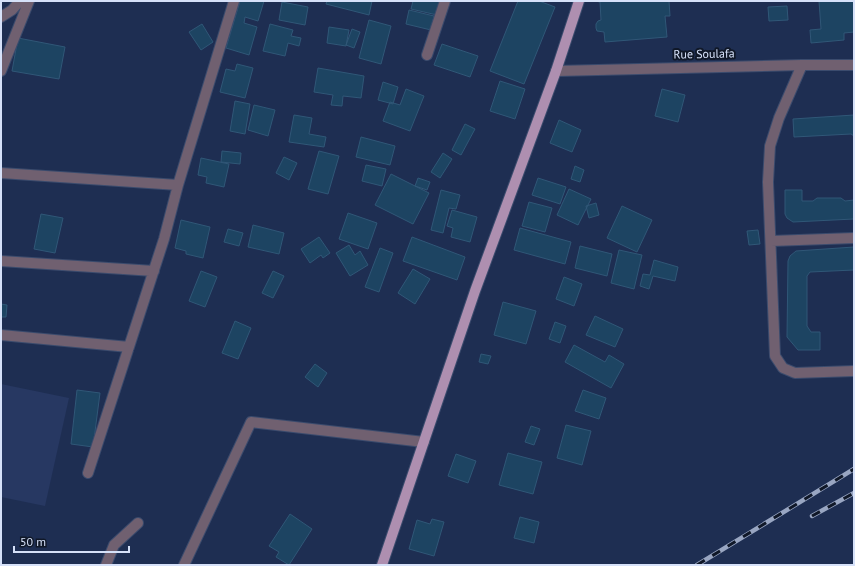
<svg xmlns="http://www.w3.org/2000/svg" width="855" height="566" viewBox="0 0 855 566" font-family="'PT Sans',sans-serif">
	<style>
		.built { fill: #273862 }
		.building { fill: #1d4462; stroke: #305777 }
		.lines { fill: none; stroke-linecap: round; stroke-linejoin: round }
		.minor-casing { stroke: #3b4b6d; stroke-width: 12 }
		.major-casing { stroke: #3b4b6d; stroke-width: 12 }
		.minor { stroke: #706070; stroke-width: 10 }
		.major { stroke: #ae8fb0; stroke-width: 10 }
		.rail-casing { stroke: #99a6c2; stroke-width: 4.5 }
		.rail { stroke: #101828; stroke-width: 3; stroke-dasharray: 9; stroke-linecap: butt }
		.labels { text-anchor: middle; stroke-width: 4; stroke-linejoin: round; paint-order: stroke }
		.street-label { font-size: 12px; fill: #d6e1f9; stroke: #101828 }
	</style>
	<rect width="100%" height="100%" fill="#1e2e52"/>
	<path class="built" d="M1,384l68,14 -24,108 -44,-9z"/>
	<path class="building" d="M240,1h24l-6,20 -13,-4 -1,6 13,4 -8,28 -23,-7z
		M327,1h45l-3,14 -43,-11z
		M413,1h28l-4,14 -26,-6z
		M518,1h21l16,6 -31,77 -34,-13z
		M595,1h74l1,15h-5l2,21 -62,5 -1,-10 -7,-1 -1,-3v-4l2,-3 3,-1 -1,-18z
		M819,1h35v31l-10,1v7l-33,3 -1,-13 11,-1z
		M282,2l26,5 -3,18 -26,-5z
		M787,6l1,14 -19,1 -1,-14z
		M409,10l25,6 -3,14 -25,-6z
		M369,20l22,6 -10,38 -22,-6z
		M202,24l11,18 -12,8 -12,-18z
		M270,24l23,6 -2,6 10,2 -2,8 -11,-3 -3,13 -22,-5z
		M329,27l20,3 -3,16 -19,-3z
		M352,29l8,3 -6,16 -8,-3z
		M18,38l47,9 -6,32 -47,-8z
		M442,44l36,12 -8,21 -36,-12z
		M237,64l16,4 -8,30 -25,-6 6,-23 9,2z
		M318,68l46,8 -3,22 -18,-2 -1,10 -11,-1 2,-10 -19,-3z
		M500,81l25,8 -10,30 -25,-8z
		M383,82l15,5 -5,17 -15,-4z
		M406,89l18,7 -14,35 -27,-10 7,-19 10,3z
		M662,89l23,6 -7,27 -23,-6z
		M235,101l15,3 -5,30 -15,-3z
		M254,105l21,5 -7,26 -20,-6z
		M294,115l18,3 -3,16 17,3 -2,10 -35,-5z
		M854,115v21l-3,-2 -57,3 -1,-18z
		M559,120l22,10 -9,22 -22,-9z
		M465,124l10,5 -14,26 -9,-5z
		M361,137l34,9 -5,19 -34,-8z
		M222,151l19,2 -1,11 -19,-2z
		M319,151l20,5 -11,38 -20,-5z
		M443,153l9,6 -12,19 -9,-6z
		M284,157l13,6 -8,17 -13,-7z
		M201,158l28,6 -5,23 -18,-4 1,-6 -9,-2z
		M366,165l20,4 -4,17 -20,-5z
		M575,166l9,4 -4,12 -9,-3z
		M391,174l38,19 -16,31 -38,-19z
		M418,178l12,4 -3,8 -12,-4z
		M538,178l28,9 -6,17 -28,-9z
		M569,189l22,10 -13,26 -21,-10z
		M441,190l19,5 -4,14 -7,-1 -6,25 -12,-3z
		M785,190h17v11h11l4,-3h24l4,3 9,-1v19l-61,3 -6,-4 -2,-4z
		M529,202l23,6 -7,24 -23,-6z
		M596,203l3,12 -10,3 -3,-12z
		M622,206l30,14 -15,32 -30,-14z
		M452,210l25,7 -7,25 -19,-5 2,-9 -6,-2z
		M348,213l29,10 -9,26 -29,-10z
		M41,214l22,4 -8,35 -21,-4z
		M181,220l29,7 -7,31 -17,-4v-3l-11,-3z
		M253,225l31,8 -5,21 -31,-7z
		M520,228l51,14 -6,22 -51,-14z
		M228,229l15,4 -4,13 -15,-4z
		M758,230l2,14 -11,1 -2,-14z
		M319,237l11,16 -7,5 -2,-3 -11,8 -9,-14z
		M412,237l53,20 -8,23 -54,-19z
		M349,245l6,10 5,-4 8,14 -18,11 -14,-23z
		M580,246l32,8 -5,22 -32,-8z
		M854,247v23l-44,2 -3,4v50l4,6h9v18h-22l-11,-13 1,-76 2,-5 6,-5z
		M380,248l13,5 -14,39 -14,-5z
		M619,250l23,5 -8,34 -23,-6z
		M654,260l24,7 -3,14 -22,-5 -4,13 -9,-3 3,-12 7,1z
		M413,269l17,10 -15,25 -17,-11z
		M201,271l16,6 -12,30 -16,-6z
		M273,271l11,5 -11,22 -11,-5z
		M564,277l18,7 -8,22 -18,-7z
		M503,302l33,9 -10,33 -32,-9z
		M1,304l6,1 -1,12h-5z
		M595,316l28,13 -8,18 -29,-12z
		M235,321l16,7 -13,31 -16,-6z
		M555,322l11,4 -6,17 -11,-4z
		M574,345l31,17 4,-7 15,9 -13,24 -46,-26z
		M481,354l10,2 -3,8 -9,-2z
		M315,364l12,9 -9,14 -13,-10z
		M77,390l23,3 -7,54 -22,-3z
		M583,390l23,8 -7,21 -24,-8z
		M566,425l25,6 -9,34 -25,-7z
		M531,426l9,3 -6,16 -9,-3z
		M508,453l34,9 -9,32 -34,-9z
		M456,454l20,7 -8,22 -20,-7z
		M290,514l22,15 -23,36 -13,-8 3,-5 -10,-6z
		M520,517l19,5 -5,21 -20,-5z
		M432,519l12,3 -10,34 -25,-7 8,-29 13,4z"/>
	<g class="lines">
		<g class="minor-casing">
			<path id="minor" d="M1,17l11,-7 8,-9
				M427,55l18,-54
				M802,65l-23,53 -9,28 -2,36 7,174 8,12 12,5 59,-2
				M1,71l28,-70
				M556,71l246,-6h52
				M1,173l177,12
				M771,241l83,-3
				M1,261l153,10
				M1,335l128,12
				M88,473l76,-234 14,-54 56,-184
				M106,565l8,-20 24,-22
				M184,565l67,-143 173,20"/>
		</g>
		<g class="major-casing">
			<path id="major" d="M382,565l93,-274 81,-220 23,-70"/>
		</g>
		<use href="#minor" class="minor"/>
		<use href="#major" class="major"/>
		<g class="rail-casing">
			<path id="rail" d="M812,516l42,-23
				M697,565l157,-96"/>
		</g>
		<use href="#rail" class="rail"/>
	</g>
	<g class="labels">
		<g class="street-label">
			<text transform="translate(704 54) rotate(-1)" y="4">Rue Soulafa</text>
		</g>
	</g>
	<rect width="855" height="566" fill="none" stroke="#d6e1f9" stroke-width="4"/>
	<path d="M14 546v6h115v-6" fill="none" stroke="#d6e1f9" stroke-width="2"/>
	<text x="20" y="546" font-size="12" fill="#d6e1f9" stroke="#101828" stroke-width="3" paint-order="stroke">50 m</text>
</svg>
